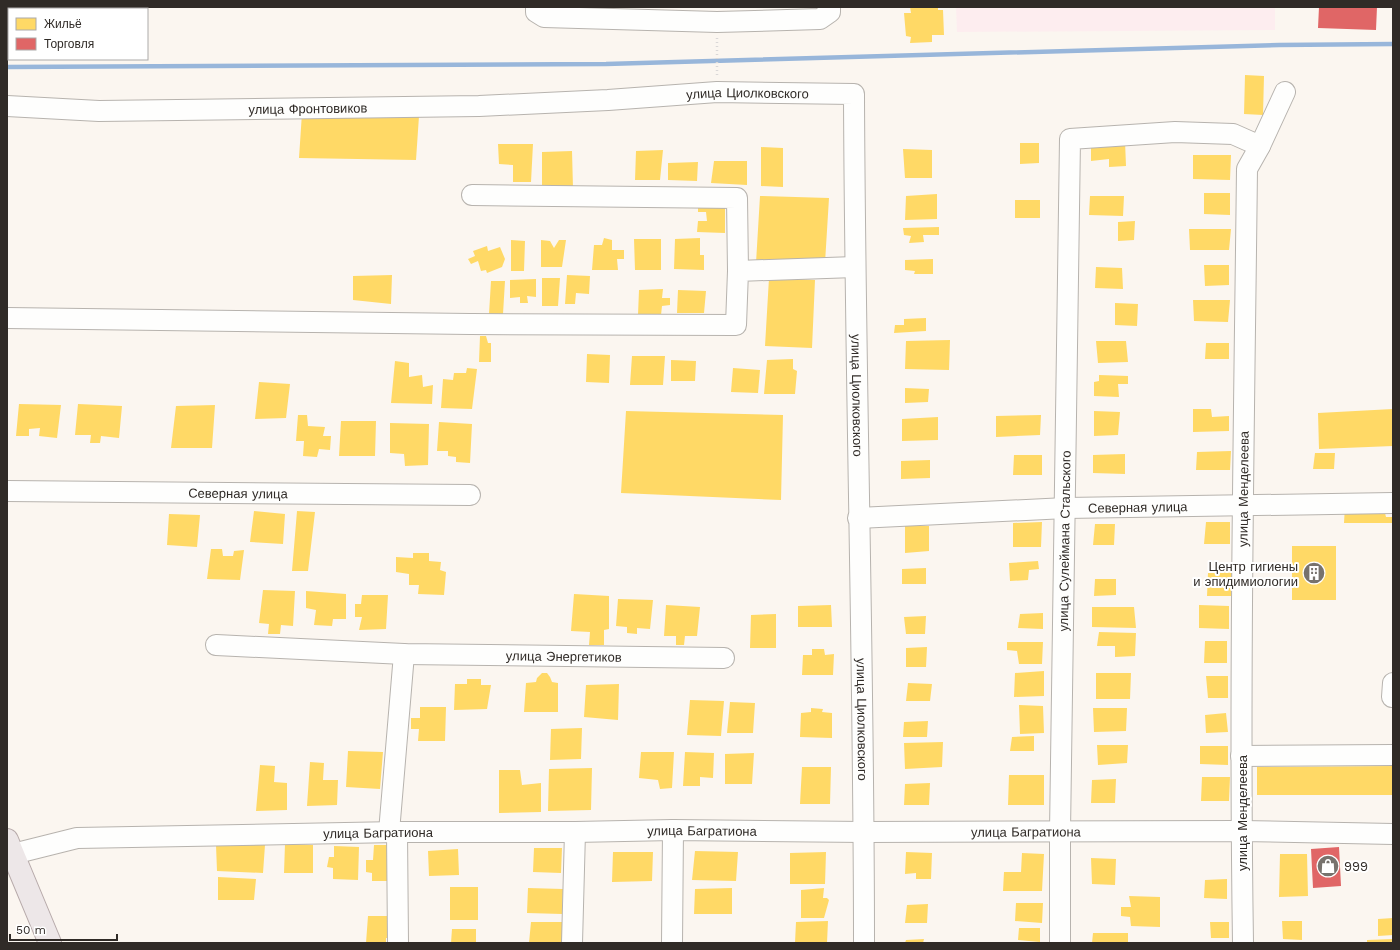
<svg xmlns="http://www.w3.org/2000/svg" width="1400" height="950" viewBox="0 0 1400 950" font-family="'Work Sans',sans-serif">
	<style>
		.industrial { fill: #fdedef }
		.homes { fill: #ffd966 }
		.shops { fill: #e06666 }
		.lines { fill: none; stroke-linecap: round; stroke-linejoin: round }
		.stream { stroke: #98b6da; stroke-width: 4.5 }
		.minor-casing { stroke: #b7b3ae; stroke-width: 22 }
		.major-casing { stroke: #b7aaaa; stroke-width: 24 }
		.path { stroke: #dad8d7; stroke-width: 2.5; stroke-dasharray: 1 3; stroke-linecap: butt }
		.minor { stroke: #fefefd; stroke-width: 20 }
		.major { stroke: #ede7e8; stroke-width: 22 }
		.labels { text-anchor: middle; stroke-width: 4; stroke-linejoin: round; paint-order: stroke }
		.street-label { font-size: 13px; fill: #302b27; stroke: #fff }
		.poi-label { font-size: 13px; fill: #302b27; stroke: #fff; text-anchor: end }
	</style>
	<rect width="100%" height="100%" fill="#fbf6f0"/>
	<path class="industrial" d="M956,7h319v23l-318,2z"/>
	<path class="homes" d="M910,7h28v3h5l1,25h-12v7l-22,1 1,-6 -5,-1 -2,-23h7z
		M1245,75l19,1 -1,39 -19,-1z
		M302,113l117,3 -3,44 -117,-2z
		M1125,141l1,25 -17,1v-8l-18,2v-19z
		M1020,143h19v20l-19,1z
		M498,144h35l-2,38h-18v-17l-14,-1z
		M761,147l22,1v39l-22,-1z
		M903,149l29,1v28h-27z
		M663,150l-3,30h-25l1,-29z
		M572,151l1,37h-31v-36z
		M1193,155h38l-1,25 -37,-1z
		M714,161h33v24l-36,-2z
		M698,162l-1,19 -29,-1v-17z
		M1204,193h26v22l-26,-1z
		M937,194v25l-32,1 1,-24z
		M760,196l69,2 -4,65h-69z
		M1090,196h34l-1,20 -34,-1z
		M1015,200h25v18h-25z
		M698,204h27v29l-28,-1 1,-11h9l-1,-9h-8z
		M1135,221l-1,19 -16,1v-19z
		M939,227v8h-16l1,7 -15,1 2,-7 -7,-1 -1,-7z
		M1189,229h42l-2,21h-39z
		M604,238l8,2v10h12v9h-7l1,11h-26l2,-25h8z
		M700,238v17h4v15l-30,-1 1,-30z
		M634,239h27v31h-26z
		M511,240l14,1 -1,30h-13z
		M541,240l9,1 4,7 5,-8h7l-4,27h-21z
		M487,246l1,5 12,-4 5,12 -3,8 -15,6 -1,-3 -5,1 -3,-10 -7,3 -3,-5 7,-3 -2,-5z
		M933,259v15h-19l1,-3 -10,-1v-10z
		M1204,265h25v20l-24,1z
		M1096,267l26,1 1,21 -28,-1z
		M392,275l-1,29 -38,-4v-24z
		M567,275l23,1 -1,18 -13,-1 -1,11h-10z
		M542,278h18l-2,28h-16z
		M769,278l46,2 -3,68 -47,-2z
		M536,279v18l-9,-1 1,7h-8v-6l-10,1v-18z
		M491,281h14l-2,33h-14z
		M663,289l-1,9h8v7l-8,1 -1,9h-23l1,-25z
		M678,290l28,1 -2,22h-27z
		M1193,300h37l-2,22 -34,-1z
		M1115,303l23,1 -1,22 -22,-1z
		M926,318v13l-32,2 1,-8h9v-6z
		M480,336h6l2,7h3v19h-12z
		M950,340l-1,30 -44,-1 1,-28z
		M1096,341h30l2,21 -30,1z
		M1206,343h23v16h-24z
		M587,354l23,1 -1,28 -23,-1z
		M632,356h33l-2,29h-33z
		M793,359v10l4,2 -2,23h-31l3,-34z
		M671,360l25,1 -1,20h-24z
		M395,361l14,2v14l13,-2 1,12 10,-2 -1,19 -41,-1z
		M467,368l10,1 -5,40 -31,-1 2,-29 10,1 1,-7h12z
		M733,368l27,2 -2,23 -27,-1z
		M1099,375l29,1v8h-10l1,13 -25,-1v-14l5,-1z
		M259,382l31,2 -4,34 -31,1z
		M905,388l24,1 -1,13 -23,1z
		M19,404l42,1 -4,33 -18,-2 1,-8 -11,1v7h-13z
		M78,404l44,2 -3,32 -18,-2 -1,7h-10l1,-8h-16z
		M215,405l-3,43h-41l5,-42z
		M1193,409h18l1,8 17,-1v15l-36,1z
		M1393,409v37l-74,3 -1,-36z
		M626,411l157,4 -2,85 -160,-7z
		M1094,411l26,1 -2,23 -24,1z
		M298,415h9l1,11 17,1 -2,9h8l-1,14 -11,-1 -2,8 -14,-1 1,-15h-8z
		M1041,415l-1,20 -44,2v-21z
		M938,417v23l-36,1v-22z
		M341,421h35l-1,35h-36z
		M439,422l33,2 -2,39 -14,-1v-5l-8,-1v-5h-11z
		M390,423l39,1 -1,41 -23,1 -1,-12 -14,-1z
		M1231,451l-1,19h-34l1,-18z
		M1315,453h20l-1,16h-21z
		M1125,454v20l-32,-1v-18z
		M1014,455h28v20h-29z
		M930,460v18l-29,1v-18z
		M1345,506l40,7 1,4h7v6h-49z
		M254,511l31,3 -2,30 -33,-2z
		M297,511l18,1 -7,59h-16z
		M169,514l31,1 -3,32 -30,-2z
		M1042,522l-1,25h-28v-24z
		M1206,522h24v22h-26z
		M1095,524h20l-1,21h-21z
		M905,526h24v25l-24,2z
		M1292,546h44v54h-44z
		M211,549h11l1,7h10l1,-5 10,-1 -4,30 -33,-1z
		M413,553h16v8l12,1 -1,8 6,2 -2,23 -26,-1 1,-9h-10v-11l-13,-2v-15l17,1z
		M1038,561l1,8 -10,1 -1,10 -18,1 -1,-18z
		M926,568v16h-24v-15z
		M1232,572l-1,24h-24l1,-23z
		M1095,579h21v16l-22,1z
		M263,590l32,1 -2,35 -12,-1 -1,9h-12l1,-10 -10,-1z
		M306,591l40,3v25h-13l-1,7 -18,-1 2,-15 -10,-2z
		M574,594l35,2v33l-5,1v15h-15l1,-13 -19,-1z
		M362,595h26l-2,34 -27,1 3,-13h-7v-13h6z
		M618,599l35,1 -3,29 -13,-1v6l-10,-1v-6l-11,-1z
		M666,605l34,2 -3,29h-12l-1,9h-8v-9h-12z
		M831,605l1,22h-34v-21z
		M1199,605l30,1v23l-30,-1z
		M1092,607h42l2,21 -44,-1z
		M1043,613v16l-25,-1 2,-14z
		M776,614v34h-26l1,-33z
		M926,616l-1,18h-19l-2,-17z
		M1099,632l37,1 -1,23 -20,1v-11h-18z
		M1205,641h22v22h-23z
		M1007,642h36l-1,22h-23l-2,-13 -10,-1z
		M927,647l-1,20h-20v-19z
		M812,649h12l1,6 9,-1 -1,21h-31l1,-20h9z
		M1044,671v25l-30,1 1,-24z
		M542,673h5l3,4 2,5 6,1v29h-34l2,-29 10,-1 1,-4z
		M1096,673h35l-1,26h-34z
		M1206,676h22v22h-20z
		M467,679h14v6h10l-4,24 -33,1 1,-26h12z
		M908,683l24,1 -2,17h-24z
		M619,684l-1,36 -34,-3 2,-32z
		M690,700l34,1 -3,35 -34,-1z
		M730,702l25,1 -2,30h-26z
		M1019,705l24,1 1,27 -24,1z
		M420,707h26l-1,34h-27l1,-12h-8v-11h9z
		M811,708l12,1 -1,3 10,1v25l-32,-1 1,-24 10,-1z
		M1093,708h34l-1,23 -32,1z
		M1226,713l2,19 -22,1 -1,-18z
		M928,721l-1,16h-24l1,-15z
		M582,728l-1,31 -31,1 1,-31z
		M1034,736v15h-24l2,-14z
		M943,742l-1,25 -37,2 -1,-26z
		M1097,745h31l-1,18 -29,2z
		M1200,746h28v19l-28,-1z
		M348,751l35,1 -3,37 -34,-2z
		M641,752h33l-2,36 -12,1 -2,-9 -19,-2z
		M685,752l29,1 -1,25 -13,-1v9h-17z
		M754,753l-2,31h-27v-30z
		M310,762l14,1 -1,17h15l-1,25 -30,1z
		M260,765l15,1 -1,16 13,1v27l-31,1z
		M1393,766v29h-136v-28z
		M802,767h29l-1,37h-30z
		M592,768l-1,42 -43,1 1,-42z
		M499,770h21l2,15 19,-2v29l-42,1z
		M1009,775h35v30h-36z
		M1202,777h28l-1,24h-28z
		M1116,779l-1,24h-24l1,-23z
		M930,783l-1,22h-25l1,-21z
		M285,844l28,1v28h-29z
		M216,845h49l-2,28 -46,-2z
		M374,845h20v36h-22v-8l-6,-1v-12h7z
		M334,846l25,1 -1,33 -25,-1v-11l-6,-1 2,-10h5z
		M534,848h28l-1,25 -28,-1z
		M458,849l1,26 -30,1 -1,-25z
		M695,851l43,1 -2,29 -44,-1z
		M613,852h40l-1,29 -40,1z
		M826,852l-1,32h-35v-31z
		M906,852l26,1 -1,26h-15v-6l-11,1z
		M1022,853l22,1 -2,37h-39l1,-19h17z
		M1280,854h27l1,42 -29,1z
		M1091,858l25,1 -1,26 -23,-1z
		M218,877l38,2 -2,21h-36z
		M1227,879v20l-23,-1 1,-18z
		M450,887h28v33h-28z
		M528,888l35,1 -1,25 -35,-1z
		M732,888v26h-38l1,-25z
		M824,888l-1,10h4l2,2 -5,18h-23v-28z
		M1129,896l31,1v30l-29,-1 -1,-9 -9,-1v-9h10z
		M1016,903h27l-1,20 -27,-2z
		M928,904l-1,19h-22l2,-18z
		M368,916h27l-1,22h-8v5h-20z
		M1393,918v17l-15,1v-17z
		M828,921l-1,22h-32l1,-21z
		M1282,921h20v19l-19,-1z
		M531,922h33l-1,21h-34z
		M1210,922h19v16h-18z
		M1019,928h21v14l-22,-2z
		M452,929h24v14h-25z
		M1093,933h35v10h-36z
		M924,939l-1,4h-18l1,-3z
		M1393,939v4h-26v-3z"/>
	<path class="shops" d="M1319,7h58l-1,23 -58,-2z
		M1339,847l2,39 -28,2 -2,-39z"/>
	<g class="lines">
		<path class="stream" d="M7,67l599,-3 673,-19 114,-1"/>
		<g class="minor-casing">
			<g id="minor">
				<path d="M536,7v5l8,5 173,5 103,-3 10,-7v-5"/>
				<path id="s1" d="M7,106l92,5 380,-5 129,-6 109,-8 137,2c1,283 10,566 10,849"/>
				<path d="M472,195l265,3 1,73"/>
				<path d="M7,318l463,6 266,1 2,-54 117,-4"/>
				<path id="s2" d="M7,491l463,4"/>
				<path id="s3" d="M858,518l208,-10 327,-5"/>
				<path id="s4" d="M216,645l188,9 320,4"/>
				<path d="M1392,697l1,-14"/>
				<path d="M1241,756l152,-1"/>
				<path d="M389,832l15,-178"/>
				<path d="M397,832l1,111"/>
				<path id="s5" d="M13,854l64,-16 320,-6h178l98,-2 191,2 377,-1 152,3"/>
				<path d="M572,943l3,-111"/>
				<path d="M672,943l1,-113"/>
				<path id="s6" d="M1060,943v-111l10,-693 105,-7 58,2 27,12"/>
				<path id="s7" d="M1243,943c-4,-258 1,-516 4,-774l13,-23 25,-54"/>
			</g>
		</g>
		<g class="major-casing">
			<path id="major" d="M7,840l43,103"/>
		</g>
		<path class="path" d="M717,75v-37"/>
		<use href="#minor" class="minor"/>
		<use href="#major" class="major"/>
	</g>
	<defs>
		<g id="building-disc" transform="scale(1.15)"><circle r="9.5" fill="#77726d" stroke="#fff"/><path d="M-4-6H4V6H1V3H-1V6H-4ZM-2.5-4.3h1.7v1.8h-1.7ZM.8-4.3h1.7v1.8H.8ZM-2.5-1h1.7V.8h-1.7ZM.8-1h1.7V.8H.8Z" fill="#fff"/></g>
		<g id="shop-disc" transform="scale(1.15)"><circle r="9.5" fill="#77726d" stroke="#fff"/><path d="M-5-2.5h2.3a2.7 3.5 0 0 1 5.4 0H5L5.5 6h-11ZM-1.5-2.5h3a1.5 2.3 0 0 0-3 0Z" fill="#fff"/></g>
	</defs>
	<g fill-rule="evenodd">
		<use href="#building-disc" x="1314" y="573"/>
		<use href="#shop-disc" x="1328" y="866"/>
	</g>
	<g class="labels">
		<g class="street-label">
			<text dy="5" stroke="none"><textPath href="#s1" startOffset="741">улица Циолковского</textPath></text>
			<text dy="5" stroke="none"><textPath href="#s1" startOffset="301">улица Фронтовиков</textPath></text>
			<text dy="5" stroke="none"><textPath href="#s1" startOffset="1149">улица Циолковского</textPath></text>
			<text dy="5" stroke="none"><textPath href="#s7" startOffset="454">улица Менделеева</textPath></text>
			<text dy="5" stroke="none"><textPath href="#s2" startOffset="231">Северная улица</textPath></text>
			<text dy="5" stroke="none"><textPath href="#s3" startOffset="280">Северная улица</textPath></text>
			<text dy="5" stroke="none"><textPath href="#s6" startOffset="402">улица Сулеймана Стальского</textPath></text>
			<text dy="5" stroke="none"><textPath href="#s4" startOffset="348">улица Энергетиков</textPath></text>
			<text dy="5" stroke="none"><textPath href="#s1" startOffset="1473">улица Циолковского</textPath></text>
			<text transform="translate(1242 813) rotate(-90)" y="5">улица Менделеева</text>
			<text dy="5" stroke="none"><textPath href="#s5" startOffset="691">улица Багратиона</textPath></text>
			<text dy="5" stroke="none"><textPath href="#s5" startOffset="1015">улица Багратиона</textPath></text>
			<text dy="5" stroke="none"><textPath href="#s5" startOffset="367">улица Багратиона</textPath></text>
		</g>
		<g class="poi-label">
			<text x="1298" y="571">Центр гигиены<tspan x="1298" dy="15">и эпидимиологии</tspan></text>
			<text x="1344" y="871" text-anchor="start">999</text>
		</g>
	</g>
	<rect width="1400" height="950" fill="none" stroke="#302b27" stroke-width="16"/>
	<rect x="8" y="8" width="140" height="52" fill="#ffffff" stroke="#acaaa9"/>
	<rect x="16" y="18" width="20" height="12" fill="#ffd966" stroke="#acaaa9"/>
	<text x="44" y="28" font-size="12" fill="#302b27">Жильё</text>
	<rect x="16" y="38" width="20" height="12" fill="#e06666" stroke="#acaaa9"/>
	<text x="44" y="48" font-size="12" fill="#302b27">Торговля</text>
	<path d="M10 934v6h107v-6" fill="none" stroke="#302b27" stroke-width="2"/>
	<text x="16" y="934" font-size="12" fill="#302b27" stroke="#ffffff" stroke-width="3" paint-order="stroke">50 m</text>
</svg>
